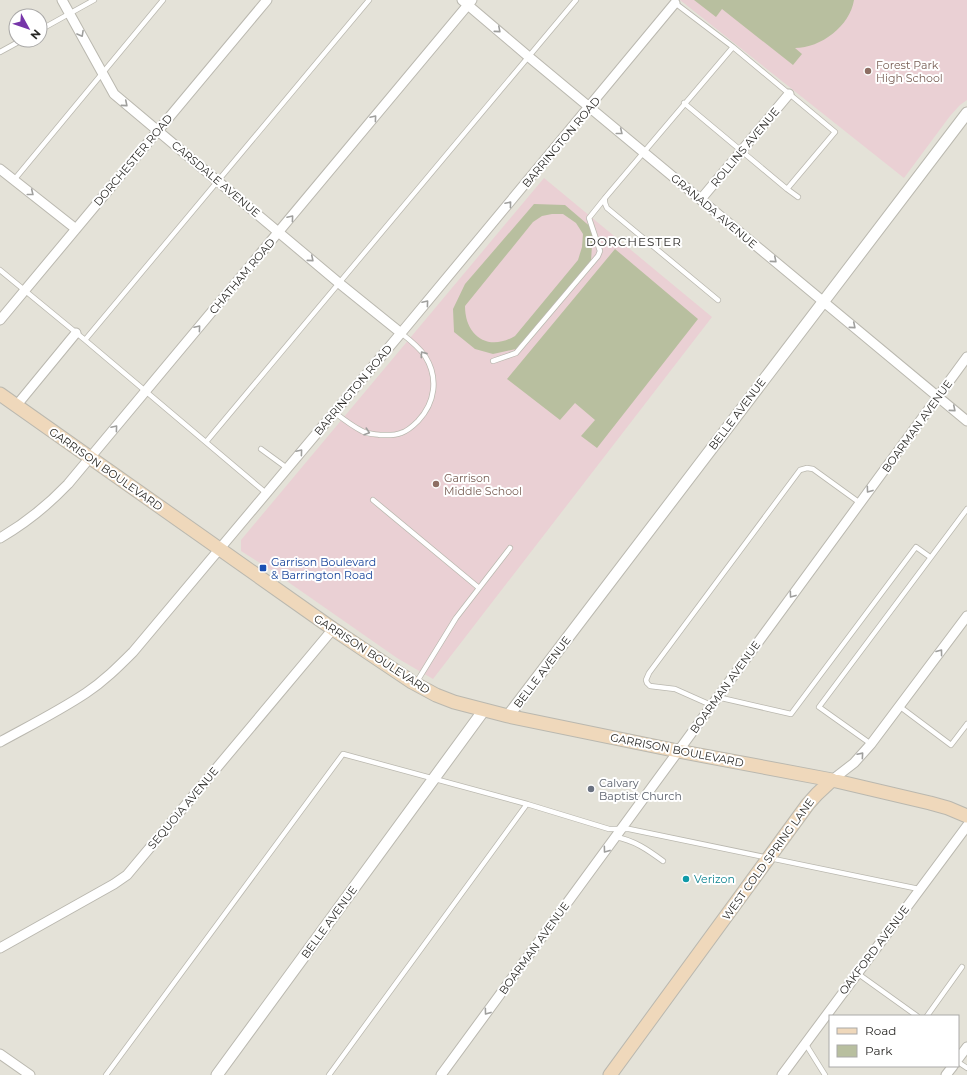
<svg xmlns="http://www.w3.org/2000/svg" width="967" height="1075" viewBox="0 0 967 1075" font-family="Montserrat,sans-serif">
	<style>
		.education { fill: #ead0d4 }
		.green { fill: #b8bf9f; fill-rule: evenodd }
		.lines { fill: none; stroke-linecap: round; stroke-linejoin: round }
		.service-casing { stroke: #bab8af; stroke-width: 6 }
		.minor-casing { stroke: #bab8af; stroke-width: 11 }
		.tertiary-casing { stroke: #bab8af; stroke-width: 13 }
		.secondary-casing { stroke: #bab8af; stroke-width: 15 }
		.service { stroke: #fff; stroke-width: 4.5 }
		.minor { stroke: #fff; stroke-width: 9 }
		.tertiary { stroke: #fff; stroke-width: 11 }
		.secondary { stroke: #efd8bb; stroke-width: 13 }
		.oneway { stroke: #9f9f9d }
		.education-dot { fill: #8d6e63; stroke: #fff; stroke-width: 1.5 }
		.transit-dot { fill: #1a4fb4; stroke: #fff; stroke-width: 1.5 }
		.worship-dot { fill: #6b7280; stroke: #fff; stroke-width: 1.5 }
		.culture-dot { fill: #0f9aa8; stroke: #fff; stroke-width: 1.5 }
		.labels { text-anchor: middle; stroke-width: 4; stroke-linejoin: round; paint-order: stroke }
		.education-label { font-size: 11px; fill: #785e54; stroke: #fff; text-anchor: start }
		.street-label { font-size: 11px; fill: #2a2926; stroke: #fff }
		.transit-label { font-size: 11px; fill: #164399; stroke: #fff; text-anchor: start }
		.worship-label { font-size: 11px; fill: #5b616d; stroke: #fff; text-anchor: start }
		.culture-label { font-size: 11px; fill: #0d838f; stroke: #fff; text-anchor: start }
		.neighbourhood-label { font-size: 12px; letter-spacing: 1px; fill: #2a2926; stroke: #fff }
	</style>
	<rect width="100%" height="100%" fill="#e4e2d8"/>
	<path class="education" d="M680,0h287v100l-7,5 -10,11 -46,62z
		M544,178l168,139 -279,362 -36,-21 -129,-90 -27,-17v-11z"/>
	<path class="green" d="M694,0h160c-4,26 -33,48 -59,48l7,6 -9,11 -71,-56 -6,8z
		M534,204l31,1 28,24 -2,32 -75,88 -23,5 -18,-5 -21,-17 -1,-23 12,-25zM552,214h11l13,9 7,11 -1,13 -4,13 -63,76c-27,16 -50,0 -50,-30l68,-84 9,-6z
		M615,249l83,70 -101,129 -16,-12 14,-16 -20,-17 -15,17 -53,-41z"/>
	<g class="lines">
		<g class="service-casing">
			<path id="service" d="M675,3l58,44 102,85 -48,57 -103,-86
				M40,30l54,-30
				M0,52l22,-12
				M14,180l149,-180
				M787,189l11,8
				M0,270l85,70 181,153
				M718,300l-111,-92c-2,-4 -3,-6 -2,-10l128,-151
				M85,340l284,-340
				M493,361l23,-8 82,-97 2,-5 -11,-33 16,-20
				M334,412c9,7 18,14 28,19 5,3 12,3 18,4 6,0 14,1 21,-2 7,-2 12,-7 17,-12 17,-18 21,-43 7,-65 -6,-9 -15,-16 -24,-23
				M206,442l370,-442
				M261,449l26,19
				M373,500l106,88
				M416,683l40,-65 54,-70
				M717,697l74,17 125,-167 14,10
				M711,705l-36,-16 -25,-3 -3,-3 -1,-3 3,-7 151,-203 7,-2 6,1 47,34
				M899,706l52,39 16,-21
				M871,744l-52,-37 148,-198
				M615,837c19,3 33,13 48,24
				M857,973l60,43
				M927,1016l35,-49
				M805,1043l20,32
				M958,1062l9,6
				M106,1075l237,-321 184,50
				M329,1075l198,-271 82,25h20l290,60"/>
		</g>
		<g class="minor-casing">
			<path id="minor" d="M62,0l52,94 225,189 62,50
				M462,0l67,57 438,364
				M0,169l76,60
				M701,199l88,-105
				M0,320l267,-320
				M16,406l60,-73
				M0,538c26,-15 47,-32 68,-54l404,-484
				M0,742c29,-16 59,-31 86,-49 18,-12 32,-26 47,-41l273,-325 269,-324
				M832,780l22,-17 17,-19 96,-128
				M0,948l114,-64 13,-9 206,-246
				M0,1054l30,21
				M958,1059l9,-12
				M441,1075l526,-718
				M782,1075l185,-249
				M946,1075l7,-9"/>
		</g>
		<g class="tertiary-casing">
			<path id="tertiary" d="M508,716l459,-603
				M217,1075l267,-365"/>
		</g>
		<g class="secondary-casing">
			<path id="secondary" d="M0,394l333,235 79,53 24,13 18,7 54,14 170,35 154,29 98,23 18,5 19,8
				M610,1075l198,-271 9,-10 15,-14"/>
		</g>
		<use href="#service" class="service"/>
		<use href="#minor" class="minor"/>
		<use href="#tertiary" class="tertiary"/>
		<use href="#secondary" class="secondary"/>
	</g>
	<defs><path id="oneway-chevron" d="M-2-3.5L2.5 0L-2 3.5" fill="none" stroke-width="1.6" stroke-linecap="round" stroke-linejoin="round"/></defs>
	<g class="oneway">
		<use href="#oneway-chevron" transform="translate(498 30) rotate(41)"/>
		<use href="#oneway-chevron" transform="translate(81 34) rotate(61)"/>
		<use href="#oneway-chevron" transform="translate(125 104) rotate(40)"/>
		<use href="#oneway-chevron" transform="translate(374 118) rotate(-50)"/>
		<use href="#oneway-chevron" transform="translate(620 132) rotate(39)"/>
		<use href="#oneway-chevron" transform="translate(31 193) rotate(39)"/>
		<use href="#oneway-chevron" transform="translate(509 204) rotate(-50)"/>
		<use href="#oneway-chevron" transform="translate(291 218) rotate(-50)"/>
		<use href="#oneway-chevron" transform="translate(311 259) rotate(40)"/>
		<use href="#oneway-chevron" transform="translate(774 260) rotate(40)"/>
		<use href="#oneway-chevron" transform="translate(426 303) rotate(-50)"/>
		<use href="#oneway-chevron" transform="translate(853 326) rotate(40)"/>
		<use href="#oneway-chevron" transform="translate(198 328) rotate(-50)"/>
		<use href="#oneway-chevron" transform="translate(423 354) rotate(-125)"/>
		<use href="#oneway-chevron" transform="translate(953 409) rotate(40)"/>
		<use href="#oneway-chevron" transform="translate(115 428) rotate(-50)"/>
		<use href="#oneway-chevron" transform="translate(367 432) rotate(18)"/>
		<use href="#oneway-chevron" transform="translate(300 452) rotate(-50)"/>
		<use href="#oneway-chevron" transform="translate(869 490) rotate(126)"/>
		<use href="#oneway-chevron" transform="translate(792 595) rotate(126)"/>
		<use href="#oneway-chevron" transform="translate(940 652) rotate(-53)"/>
		<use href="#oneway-chevron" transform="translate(861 755) rotate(-49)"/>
		<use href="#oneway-chevron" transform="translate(606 850) rotate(126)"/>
		<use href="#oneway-chevron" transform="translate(487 1012) rotate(126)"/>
	</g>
	<g class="education-dot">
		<circle cx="868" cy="71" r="4"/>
		<circle cx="436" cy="484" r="4"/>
	</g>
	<rect class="transit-dot" x="259" y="564" width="8" height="8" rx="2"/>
	<circle class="worship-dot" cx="591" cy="789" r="4"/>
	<circle class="culture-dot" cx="686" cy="879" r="4"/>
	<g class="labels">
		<g class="education-label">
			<text x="876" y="69">Forest Park<tspan x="876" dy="13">High School</tspan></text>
			<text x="444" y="482">Garrison<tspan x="444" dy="13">Middle School</tspan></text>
		</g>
		<g class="street-label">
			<text transform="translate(561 142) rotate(-50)" y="4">BARRINGTON ROAD</text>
			<text transform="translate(745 147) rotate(-50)" y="4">ROLLINS AVENUE</text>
			<text transform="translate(133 160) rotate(-50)" y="4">DORCHESTER ROAD</text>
			<text transform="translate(216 179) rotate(40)" y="4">CARSDALE AVENUE</text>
			<text transform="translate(714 211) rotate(40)" y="4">GRANADA AVENUE</text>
			<text transform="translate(242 276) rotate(-50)" y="4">CHATHAM ROAD</text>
			<text transform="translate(353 390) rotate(-50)" y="4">BARRINGTON ROAD</text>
			<text transform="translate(737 414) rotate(-53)" y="4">BELLE AVENUE</text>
			<text transform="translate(917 426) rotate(-54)" y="4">BOARMAN AVENUE</text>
			<text transform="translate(106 469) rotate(35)" y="4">GARRISON BOULEVARD</text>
			<text transform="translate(372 654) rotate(33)" y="4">GARRISON BOULEVARD</text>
			<text transform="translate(542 672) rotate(-53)" y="4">BELLE AVENUE</text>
			<text transform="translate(725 687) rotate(-54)" y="4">BOARMAN AVENUE</text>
			<text transform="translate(677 750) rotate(11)" y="4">GARRISON BOULEVARD</text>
			<text transform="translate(183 808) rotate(-50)" y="4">SEQUOIA AVENUE</text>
			<text transform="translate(768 859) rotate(-54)" y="4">WEST COLD SPRING LANE</text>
			<text transform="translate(329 922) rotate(-54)" y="4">BELLE AVENUE</text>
			<text transform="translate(534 948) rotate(-54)" y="4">BOARMAN AVENUE</text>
			<text transform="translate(874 950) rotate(-53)" y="4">OAKFORD AVENUE</text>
		</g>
		<g class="transit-label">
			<text x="271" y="566">Garrison Boulevard<tspan x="271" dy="13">&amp; Barrington Road</tspan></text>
		</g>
		<g class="worship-label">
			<text x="599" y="787">Calvary<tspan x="599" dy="13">Baptist Church</tspan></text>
		</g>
		<g class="culture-label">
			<text x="694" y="883">Verizon</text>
		</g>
		<g class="neighbourhood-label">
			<text x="634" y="246">DORCHESTER</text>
		</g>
	</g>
	<rect x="829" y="1015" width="130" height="52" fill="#ffffff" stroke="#aaa9a8"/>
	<rect x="837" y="1028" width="20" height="6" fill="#efd8bb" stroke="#aaa9a8"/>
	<text x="865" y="1035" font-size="12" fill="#2a2926">Road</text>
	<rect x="837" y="1045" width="20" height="12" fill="#b8bf9f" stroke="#aaa9a8"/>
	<text x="865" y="1055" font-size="12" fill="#2a2926">Park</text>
	<g transform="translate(28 28) rotate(130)"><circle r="19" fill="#ffffff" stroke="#aaa9a8"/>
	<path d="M0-3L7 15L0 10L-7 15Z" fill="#7635a9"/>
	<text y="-6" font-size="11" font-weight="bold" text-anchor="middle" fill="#2a2926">N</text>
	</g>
</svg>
